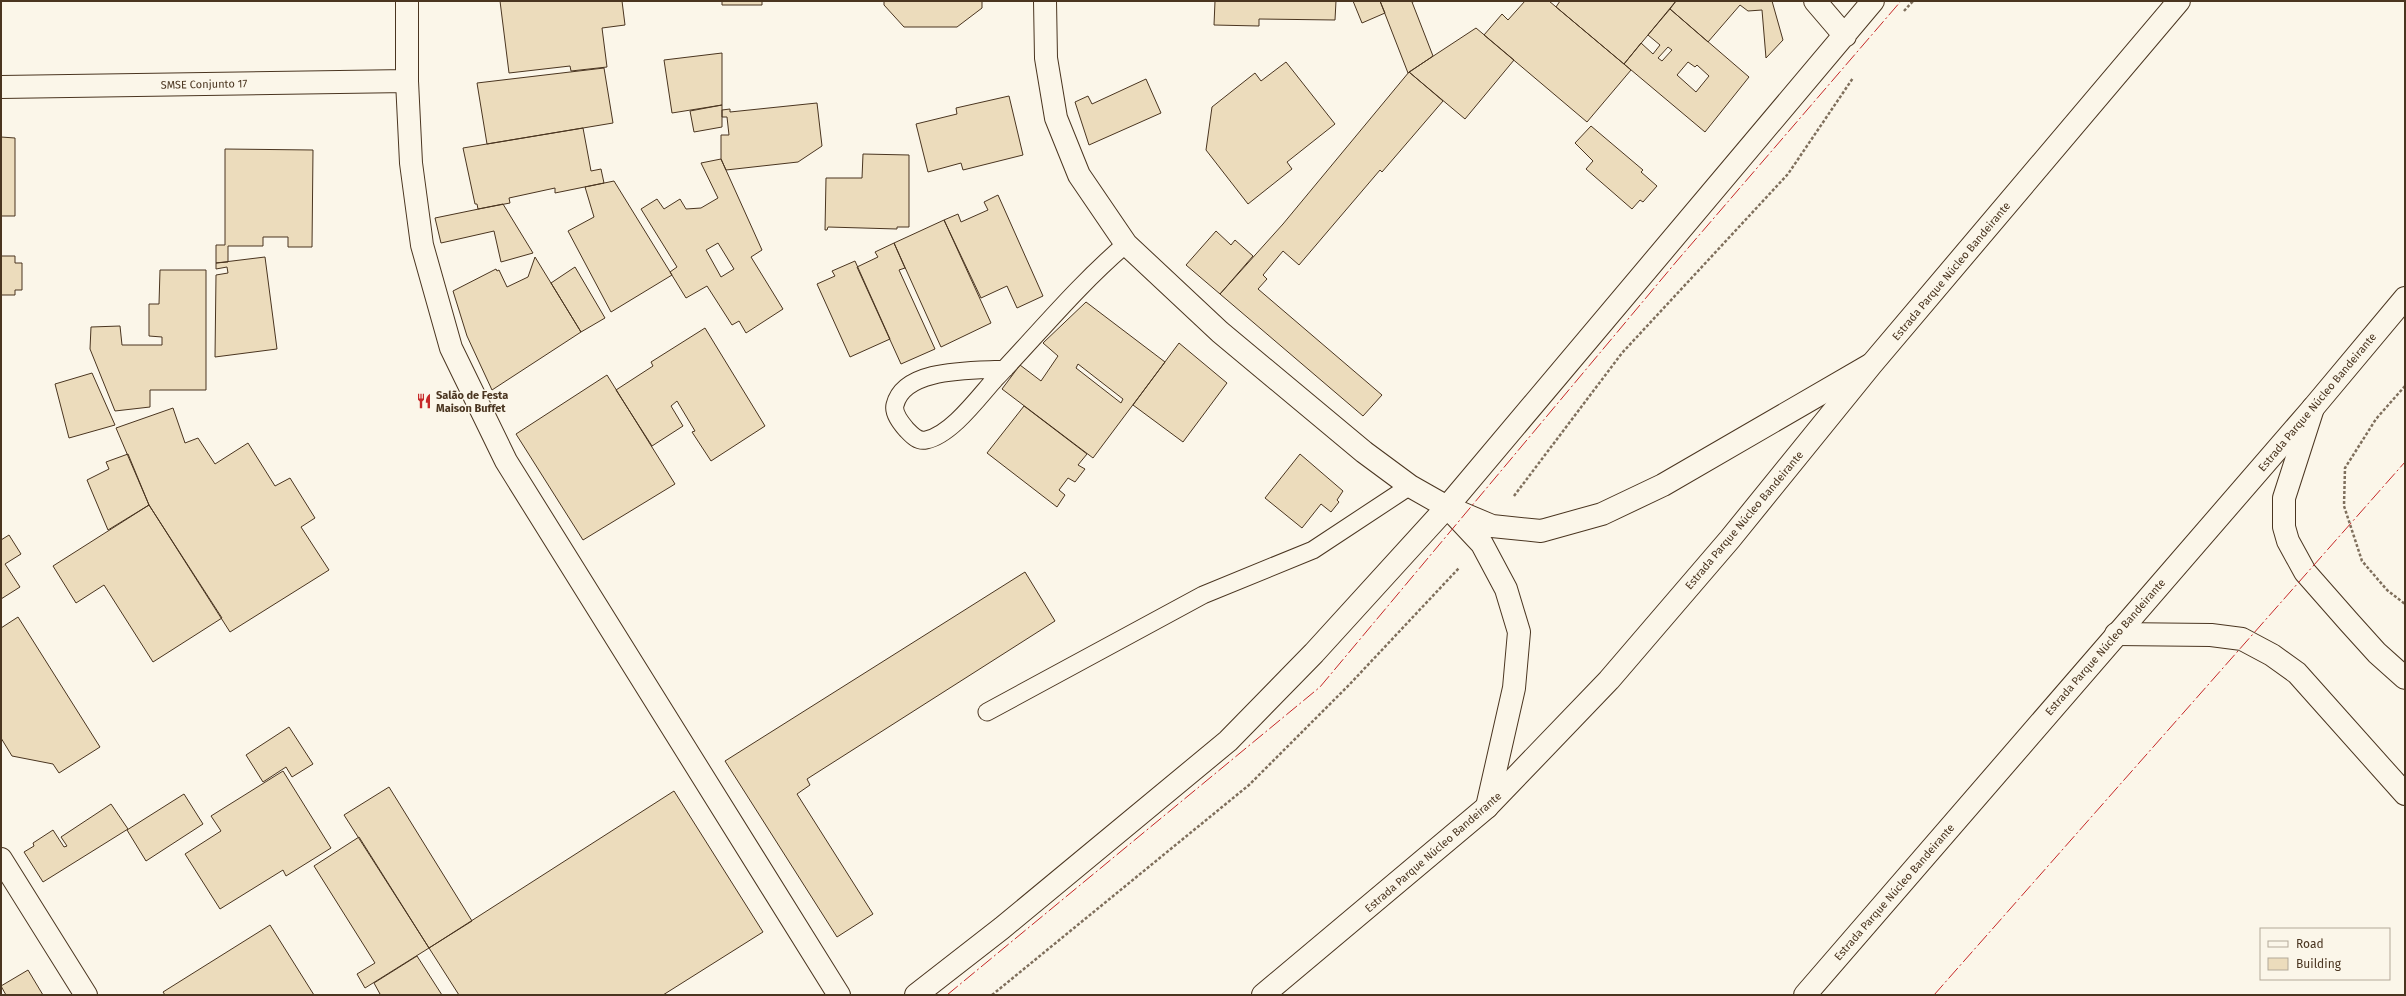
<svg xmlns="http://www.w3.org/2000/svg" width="2406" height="996" viewBox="0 0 2406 996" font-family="'Fira Sans',sans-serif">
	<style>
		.building { fill: #ecdcbc; stroke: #4a3520; fill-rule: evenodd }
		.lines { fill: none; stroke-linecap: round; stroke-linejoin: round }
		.lane-casing { stroke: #4a3520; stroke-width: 19 }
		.street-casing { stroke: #4a3520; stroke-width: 24 }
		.secondary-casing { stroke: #4a3520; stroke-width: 24 }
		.highway-casing { stroke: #4a3520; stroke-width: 24 }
		.path { stroke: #7f6f5c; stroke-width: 2.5; stroke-dasharray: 3 2; stroke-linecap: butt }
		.lane { stroke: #fbf6e9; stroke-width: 17 }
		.street { stroke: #fbf6e9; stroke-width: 22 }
		.secondary { stroke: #fbf6e9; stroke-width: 22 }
		.highway { stroke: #fbf6e9; stroke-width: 22 }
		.power { stroke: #c62828; stroke-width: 1; stroke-dasharray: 14 3 2 3; stroke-linecap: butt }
		.labels { text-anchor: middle; stroke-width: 3; stroke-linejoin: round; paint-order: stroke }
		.street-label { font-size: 11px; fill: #4a3520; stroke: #fbf6e9 }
		.poi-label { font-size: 11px; font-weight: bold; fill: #4a3520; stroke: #fbf6e9; text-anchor: start }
	</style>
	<rect width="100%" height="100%" fill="#fbf6e9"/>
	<path class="building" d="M500,1h122l3,24 -23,3 5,39 -36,4 -1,-5 -61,7z
		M722,1h40v4h-40z
		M884,1h98v7l-25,19h-53l-20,-22z
		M1215,1h121l-1,19 -76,-1v7l-45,-1z
		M1353,1h27l5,12 -23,10z
		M1380,1h36l-4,1 21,54 -25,17z
		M1525,1h24l82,69 -44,52 -103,-87 18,-21 6,6z
		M1560,1h116l-52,63 -68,-57z
		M1676,1h96l11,39 -17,18 -4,-48 -14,1 -8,-6 -32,37 -38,-33z
		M1670,9l79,68 -44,55 -81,-68 17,-21 12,11 7,-9 -12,-10zM1668,47l4,3 -10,11 -4,-3zM1688,62l7,5 2,-2 12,11 -13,16 -19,-17z
		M1476,28l38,32 -49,59 -56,-47z
		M722,53v52l-50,8 -8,-53z
		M1286,62l49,62 -48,38 5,7 -44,35 -42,-54 6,-43 43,-34 6,8z
		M604,68l9,55 -126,21 -10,-61z
		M1409,72l34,29 -61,71 -2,-2 -81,95 -16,-14 -20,24 4,4 -9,10 124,106 -19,21 -143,-122 63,-70z
		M1146,79l15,34 -72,32 -14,-43 13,-6 4,8z
		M1009,96l14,59 -60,15 -2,-7 -33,9 -12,-48 41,-10 -1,-6z
		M817,103l5,43 -24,16 -72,8 -5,-11v-24h8l-2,-18h-5v-7l8,-1v3z
		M722,105v22l-28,5 -4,-21z
		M1591,126l52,44 -2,2 16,14 -14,16 -3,-2 -8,9 -46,-40 7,-8 -18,-18z
		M583,128l8,43 10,-2 3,14 -49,10v-5l-46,10 1,5 -32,6 -1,-5h-2l-12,-56z
		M1,137l14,1v78h-14z
		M225,149l88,1 -1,97h-24v-10h-25v9h-35v16l-12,1v-18h9z
		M863,154l46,1v72h-12v2l-69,-2 -1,3h-2l1,-52h36z
		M721,159l41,91 -11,7 32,52 -37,24 -7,-12 -7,4 -25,-39 -21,12 -16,-26 7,-5 -36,-58 16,-10 7,10 16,-10 6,10 15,-1 17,-10 -17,-35zM718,243l16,26 -13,8 -15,-27z
		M614,181l58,94 -61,37 -43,-81 26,-14 -9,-30z
		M998,195l45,101 -26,12 -10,-22 -26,12 -37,-78 14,-6 3,8 27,-12 -4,-8z
		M503,204l30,49 -32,9 -7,-31 -53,12 -6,-25z
		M944,220l47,103 -50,24 -47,-104z
		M1216,231l15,14 4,-5 18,16 -33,38 -34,-29z
		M894,243l11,25 -6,2 36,79 -34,15 -44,-97 21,-10 -3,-5z
		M1,256h14v7h7v27h-7v5h-14z
		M265,257l12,92 -62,8 1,-82 12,-2 -1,-6 -11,2v-6z
		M535,257l46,75 -89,58 -25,-54 -14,-45 43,-22 1,2 2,-1 8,17 21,-10z
		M855,261l35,78 -40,18 -33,-73 18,-8 -3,-5z
		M575,267l30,51 -24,14 -30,-49z
		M160,270h46v120h-56v17l-35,4 -25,-62 1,-22 29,-1 2,19h40v-8l-13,-1v-32h10z
		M1086,302l79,60 -72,96 -91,-69 18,-24 21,16 17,-25 -15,-13zM1078,364l45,35 -2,4 -45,-35z
		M705,328l60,98 -54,35 -19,-29 3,-1 -18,-30 -6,5 12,20 -31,20 -36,-56 37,-24 -2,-4z
		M1179,343l48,40 -44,59 -50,-37z
		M92,373l23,52 -46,13 -14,-54z
		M607,375l68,109 -92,56 -67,-106z
		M1024,406l63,48 -9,11 7,4 -10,13 -7,-4 -9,12 6,5 -8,12 -70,-54z
		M173,408l12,35 13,-5 17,26 33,-21 27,43 15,-8 25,40 -14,9 28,43 -99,62 -81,-127 -33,-77z
		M128,454l21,51 -41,25 -21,-50 22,-11 -3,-7z
		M1300,454l43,37 -6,9 2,2 -8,10 -10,-8 -19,24 -37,-30z
		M149,505l73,113 -69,44 -49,-77 -28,18 -23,-37z
		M9,535l12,19 -16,10 15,23 -19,12v-59z
		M1025,572l30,49 -248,158 3,6 -13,9 76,120 -36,23 -112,-176z
		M18,617l82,130 -41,26 -6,-9 -41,-8 -11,-18v-110z
		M289,727l24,37 -21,13 -6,-10 -23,15 -17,-27z
		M283,771l48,77 -45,28 -3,-6 -63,39 -35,-55 36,-23 -10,-15z
		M389,787l83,134 -43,27 -85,-133z
		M674,791l89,141 -100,63h-204l-30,-47z
		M184,794l19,30 -57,37 -19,-31z
		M111,804l17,25 -85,53 -19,-30 10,-6 -1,-3 20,-13 11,17 3,-1 -6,-9z
		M359,837l70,111 -64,40 -8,-14 18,-11 -61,-97z
		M270,925l44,70h-149l-2,-3z
		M417,956l25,39h-64l2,-1 -6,-11z
		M28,970l15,25h-37l-5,-9z"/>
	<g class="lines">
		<g class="lane-casing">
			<path id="lane" d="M1005,369c-31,2 -101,-2 -110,36 -2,8 6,18 11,24 5,5 11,13 20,11 25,-5 52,-42 69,-61 43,-45 83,-94 131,-135
				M987,712l216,-117 110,-45 97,-64"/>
		</g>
		<g class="street-casing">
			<path id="street" d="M407,1v80l4,82 11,82 29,103 55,113 333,534
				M1045,1l1,57 10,60 23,57 47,69 94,88 144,120 46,34 37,21 45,19 49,5 61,-17 61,-29 207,-120
				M1815,1l30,35
				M1,87l406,-6
				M1453,513l29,31 24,45 13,43 -5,56 -27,119
				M1,859l85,136
				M916,995l86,-67 226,-187 86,-88 133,-146 426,-506"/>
		</g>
		<g class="secondary-casing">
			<path id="secondary" d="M2313,408l-29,90v29l4,14 17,31 44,50 28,31 28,25
				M2116,634l95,1 31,4 30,16 25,18 108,121"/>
		</g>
		<g class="highway-casing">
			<path id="highway" d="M1263,995l224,-188 122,-127 121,-141 141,-174 308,-364
				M1805,995l508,-587 92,-110"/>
		</g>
		<path class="path" d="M1904,11l9,-10
			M2405,386l-29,33 -31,49 -1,38 18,55 25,29 18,14
			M1514,496l108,-143 166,-179 65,-96
			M992,995l257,-210 100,-100 110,-117"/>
		<use href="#lane" class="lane"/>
		<use href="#street" class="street"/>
		<use href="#secondary" class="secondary"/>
		<use href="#highway" class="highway"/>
		<path class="power" d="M947,995l373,-308 356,-425 225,-261
			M1934,995l471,-533"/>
	</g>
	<defs>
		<g id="restaurant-bare" transform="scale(1.2)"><path d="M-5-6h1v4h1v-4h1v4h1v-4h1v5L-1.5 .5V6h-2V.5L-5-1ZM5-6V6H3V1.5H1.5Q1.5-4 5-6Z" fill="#c62828" stroke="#fbf6e9" stroke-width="2.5" paint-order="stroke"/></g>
	</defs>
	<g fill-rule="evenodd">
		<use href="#restaurant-bare" x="424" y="401"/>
	</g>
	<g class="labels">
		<g class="street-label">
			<text transform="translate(204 84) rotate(-1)" y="4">SMSE Conjunto 17</text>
			<text transform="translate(1951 271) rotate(-50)" y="4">Estrada Parque Núcleo Bandeirante</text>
			<text transform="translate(2317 402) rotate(-50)" y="4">Estrada Parque Núcleo Bandeirante</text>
			<text transform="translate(1744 520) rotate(-50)" y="4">Estrada Parque Núcleo Bandeirante</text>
			<text transform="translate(2105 647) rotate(-49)" y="4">Estrada Parque Núcleo Bandeirante</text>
			<text transform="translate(1433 852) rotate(-41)" y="4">Estrada Parque Núcleo Bandeirante</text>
			<text transform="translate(1894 892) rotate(-49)" y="4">Estrada Parque Núcleo Bandeirante</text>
		</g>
		<g class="poi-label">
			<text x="436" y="399">Salão de Festa<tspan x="436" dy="13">Maison Buffet</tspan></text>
		</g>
	</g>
	<rect width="2406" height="996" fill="none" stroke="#4a3520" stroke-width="4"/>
	<rect x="2260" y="928" width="130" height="52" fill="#fbf6e9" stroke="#b4a999"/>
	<rect x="2268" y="941" width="20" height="6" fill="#fbf6e9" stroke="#b4a999"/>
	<text x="2296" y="948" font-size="12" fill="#4a3520">Road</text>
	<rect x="2268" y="958" width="20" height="12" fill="#ecdcbc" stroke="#b4a999"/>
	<text x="2296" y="968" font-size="12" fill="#4a3520">Building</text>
</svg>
